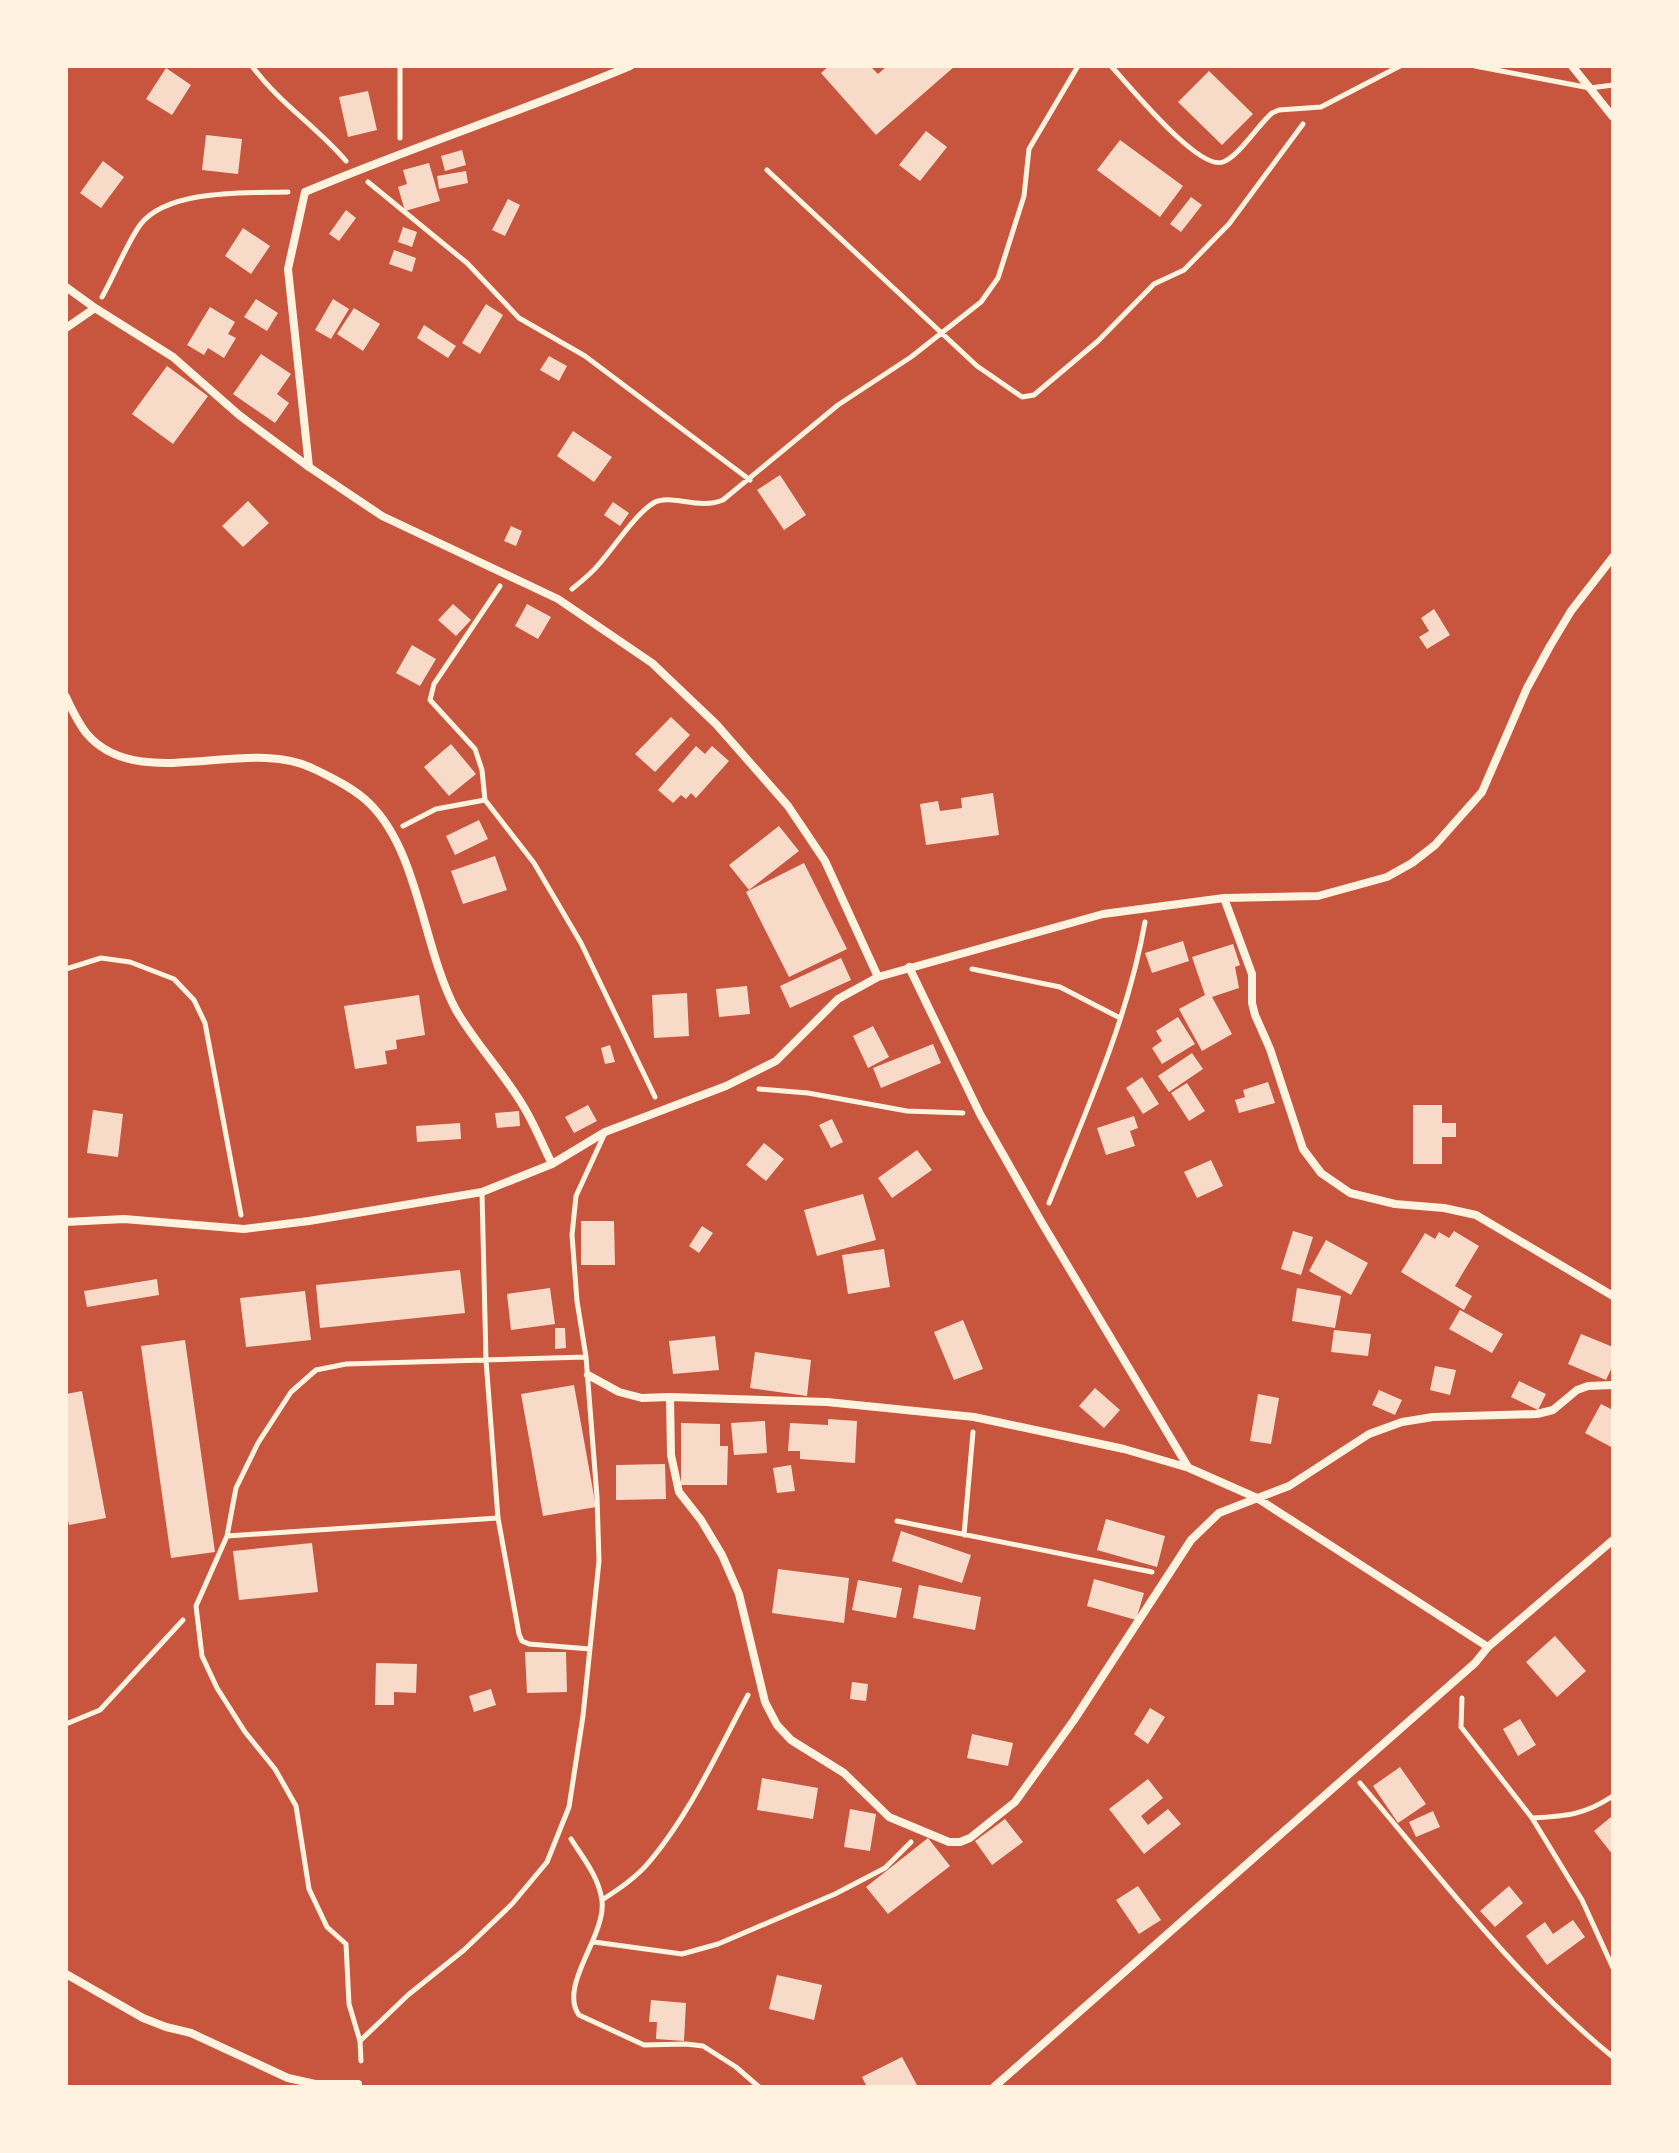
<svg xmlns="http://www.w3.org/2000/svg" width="1679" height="2153" viewBox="0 0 1679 2153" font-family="'Archivo Narrow',sans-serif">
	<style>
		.building { fill: #f7dbc8 }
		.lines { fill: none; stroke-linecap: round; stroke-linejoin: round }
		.path { stroke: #fff3e0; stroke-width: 5 }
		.service { stroke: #fff3e0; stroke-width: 5 }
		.minor { stroke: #fff3e0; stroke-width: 8 }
	</style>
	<rect width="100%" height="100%" fill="#c8553d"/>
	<path class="building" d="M829,66h41l8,8 9,-8h68l-79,69 -55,-62z
		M166,68l25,17 -19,30 -26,-16z
		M1209,71l44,43 -31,31 -44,-43z
		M368,91l9,39 -29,7 -9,-40z
		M926,131l21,16 -27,34 -21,-16z
		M206,135l36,4 -4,35 -36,-4z
		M1120,140l63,46 -23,31 -63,-47z
		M462,150l4,15 -21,6 -4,-15z
		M103,161l21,16 -23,31 -21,-15z
		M429,163l11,38 -35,10 -7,-24 9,-3 -4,-14z
		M466,171l2,12 -29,6 -2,-13z
		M1191,197l11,8 -21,27 -11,-8z
		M508,199l12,6 -15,31 -13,-6z
		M346,210l10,8 -17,23 -10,-7z
		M403,227l14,5 -5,15 -14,-5z
		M243,228l27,18 -19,28 -26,-18z
		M394,250l22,8 -4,14 -23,-8z
		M256,299l22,14 -11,18 -23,-14z
		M333,299l16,10 -18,30 -16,-9z
		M486,304l17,11 -23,39 -18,-11z
		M210,307l25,15 -7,12 8,4 -12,20 -16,-10 -4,7 -17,-10z
		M354,308l26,16 -17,27 -26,-17z
		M424,325l32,21 -8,12 -31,-20z
		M261,354l30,20 -14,20 12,9 -14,20 -42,-29z
		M549,356l18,10 -8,15 -19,-11z
		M167,366l41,30 -35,48 -41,-30z
		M573,431l39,26 -18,25 -37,-26z
		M780,475l26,40 -22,15 -27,-40z
		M248,501l21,22 -26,24 -21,-21z
		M613,502l16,11 -9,13 -16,-11z
		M511,526l11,5 -6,15 -12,-5z
		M453,604l18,16 -15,16 -18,-16z
		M527,604l24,13 -13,22 -23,-13z
		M1434,609l16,26 -23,14 -8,-12 10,-6 -8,-13z
		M412,645l24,14 -16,27 -24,-13z
		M671,717l19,18 -35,37 -20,-18z
		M451,744l25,30 -27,22 -25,-29z
		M696,746l9,8 7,-8 17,15 -33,37 -5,-5 -5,6 -5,-4 -8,8 -15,-13z
		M993,793l6,42 -73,10 -6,-41 18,-3 2,10 22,-3 -1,-10z
		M479,820l9,19 -33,16 -9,-19z
		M779,826l20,25 -50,39 -20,-25z
		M495,856l12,34 -44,14 -12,-33z
		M804,863l43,86 -58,28 -43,-85z
		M1183,941l6,20 -37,12 -7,-20z
		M1233,944l7,21 -5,2 4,21 -27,9 20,37 -30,17 -23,-42 26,-14 -13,-38z
		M841,958l10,22 -61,28 -10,-22z
		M747,986l3,28 -31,3 -3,-28z
		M687,993l2,43 -35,2 -2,-43z
		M419,995l6,40 -29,5 1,9 -12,2 2,13 -32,5 -11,-63z
		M1178,1017l17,27 -33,20 -10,-16 10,-7 -6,-10z
		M873,1026l16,31 -21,11 -15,-32z
		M933,1044l8,19 -60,25 -8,-20z
		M610,1045l5,17 -10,2 -4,-16z
		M1192,1053l11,16 -34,23 -11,-16z
		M1142,1077l17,27 -16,10 -17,-26z
		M1268,1082l7,21 -36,10 -4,-13 10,-3 -2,-7z
		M1187,1083l18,28 -16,10 -18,-28z
		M588,1105l9,16 -23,12 -9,-16z
		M1413,1105h29v18h14v14h-14v27h-29z
		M93,1110l30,4 -5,43 -31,-4z
		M519,1111l1,15 -23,2 -2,-15z
		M1134,1116l4,12 -8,3 5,15 -29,9 -9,-27z
		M832,1119l11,23 -12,6 -12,-23z
		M460,1123l1,16 -44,3 -1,-16z
		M764,1143l20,16 -18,22 -20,-16z
		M917,1150l15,20 -40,28 -14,-20z
		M1211,1160l12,26 -26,12 -13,-26z
		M863,1194l13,46 -59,16 -13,-46z
		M581,1221h33l1,44h-34z
		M702,1226l11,7 -14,20 -10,-7z
		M1293,1231l20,6 -12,38 -20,-6z
		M1454,1231l25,15 -24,40 17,10 -8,14 -63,-38 24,-39 10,6 4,-7 10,6z
		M1326,1240l42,23 -17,32 -42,-24z
		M884,1249l6,38 -42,7 -6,-39z
		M460,1270l5,43 -145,15 -4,-43z
		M157,1279l2,16 -72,12 -3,-16z
		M550,1288l5,36 -44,6 -4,-36z
		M1297,1288l44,8 -6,32 -43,-7z
		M305,1291l6,49 -65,7 -6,-49z
		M1460,1310l43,24 -11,19 -43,-24z
		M963,1320l20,49 -29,11 -20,-48z
		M555,1328h10l1,20 -11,1z
		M1334,1330l37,4 -3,22 -37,-4z
		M1581,1334l32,13v18l-7,15 -38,-16z
		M715,1336l4,34 -46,4 -4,-33z
		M185,1340l30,212 -44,6 -30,-212z
		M755,1352l56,8 -4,36 -57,-8z
		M1435,1366l21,4 -6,25 -20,-5z
		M1519,1381l27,13 -8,16 -27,-13z
		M574,1385l22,122 -53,9 -22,-122z
		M1095,1388l25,22 -16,18 -25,-22z
		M1379,1390l23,10 -7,15 -23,-10z
		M82,1391l24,127 -37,7 -3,-16v-115z
		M1258,1394l21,4 -8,46 -21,-3z
		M1601,1404l12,6v38l-28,-15z
		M828,1419l29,2 -2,42 -55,-4v-8h-12l2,-28 38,2z
		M765,1421l2,32 -33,2 -3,-32z
		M681,1423l39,1v22h8l-1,39h-46z
		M665,1464l1,35 -50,1v-35z
		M791,1465l4,26 -18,2 -4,-25z
		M1106,1519l59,17 -8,31 -60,-17z
		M901,1531l70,24 -9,28 -70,-22z
		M312,1543l6,49 -79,8 -6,-49z
		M778,1569l71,9 -5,45 -72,-10z
		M1094,1579l50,14 -8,27 -49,-14z
		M858,1580l44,8 -6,30 -44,-8z
		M919,1585l62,12 -6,33 -62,-12z
		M1555,1636l31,35 -29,26 -31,-35z
		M525,1652h41l1,40 -40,1z
		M376,1663l41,1 -1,29 -22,-1v13h-19z
		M852,1682l16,2 -2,17 -16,-2z
		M491,1689l5,16 -22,7 -5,-16z
		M1150,1708l15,9 -17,27 -14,-10z
		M1520,1719l16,26 -18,11 -15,-27z
		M972,1734l41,9 -5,23 -41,-8z
		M1400,1767l26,37 -28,19 -25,-37z
		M762,1778l56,10 -5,31 -56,-9z
		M1148,1779l15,19 -22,18 7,9 20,-16 13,15 -37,30 -35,-45z
		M850,1809l26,5 -6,37 -26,-4z
		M1433,1811l7,16 -24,10 -7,-15z
		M1611,1817l2,2v36l-19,-24z
		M1005,1819l18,23 -31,23 -17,-24z
		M928,1838l22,28 -62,48 -22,-27z
		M1138,1886l23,34 -22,14 -23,-34z
		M1509,1886l14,17 -28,24 -15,-16z
		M1573,1920l12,17 -38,28 -21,-29 19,-14 8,12z
		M777,1975l45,10 -8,35 -45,-11z
		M651,2000l35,3 -2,38 -28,-2 1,-17h-8z
		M902,2057l16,30h-51l-5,-10z"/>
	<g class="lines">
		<path class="path" d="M252,66c26,36 65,61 94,95
			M400,66v72
			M767,170l210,196 45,31 12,-2 64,-54 56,-57 30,-14 45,-46 74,-100
			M368,182l99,81 52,55 66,38 165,124
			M102,297c12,-21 25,-54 38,-72 27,-36 107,-32 148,-33
			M500,586l-66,98 -4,16 45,49 7,21 3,30 49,63 47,80 74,154
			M572,589c10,-8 20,-16 28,-26 15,-17 36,-50 55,-61 17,-8 44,8 68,-2l115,-95 73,-48 70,-55 17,-24 26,-82 5,-47 49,-83
			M403,826l33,-17 49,-9
			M66,969l35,-11 29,4 44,17 20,21 11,23 36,192
			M972,969l88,18 60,31
			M759,1089l49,4 99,18 56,2
			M1049,1203c37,-92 79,-184 96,-281
			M897,1521l255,51
			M964,1535l9,-103
			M1462,1698l-1,29 71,91 50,82 31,68
			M66,1724l34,-14 83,-90
			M1360,1783c80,94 157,196 253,274
			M1533,1818c34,-2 51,-3 80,-22
			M571,1839c12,19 28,38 31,62 4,35 -44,85 -23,114l65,30 42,-1 17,2 33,21 23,20
			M602,1900c17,-11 35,-23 48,-39 41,-49 68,-110 98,-166
			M594,1942l88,12 36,-10 117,-50 50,-26 26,-26"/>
		<path class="service" d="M1111,66c18,19 87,105 112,96 16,-6 35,-37 49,-49l7,-3 42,-3 79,-41
			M1475,66l115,22 23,-3
			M482,1192l4,168 12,158 21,116 3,7 7,3 61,5
			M227,1536l271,-18
			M360,2041l48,-46 56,-45 48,-46 35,-42 22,-55 14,-91 16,-155 -2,-64 -11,-140 -9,-56 -5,-66 4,-39 29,-63
			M361,2061l-1,-20 -11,-37 -3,-60 -19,-17 -18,-38 -13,-83 -21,-37 -30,-37 -28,-44 -15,-32 -6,-50 31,-70 9,-48 22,-45 33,-51 25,-22 30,-6 240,-7"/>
		<path class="minor" d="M1572,66l41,51
			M66,287l29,21 78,49 66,58 70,52 73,49 176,83 94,64 64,61 72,82 37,55 53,116
			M66,328l29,-20
			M309,467l-21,-198 17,-77c107,-45 218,-81 325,-126
			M66,697c6,13 12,26 21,37 52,61 162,1 227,35 19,9 41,20 56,35 49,48 53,145 86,206 19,33 46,61 66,94 12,19 20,40 30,60
			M1224,898l28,76v29l3,12 15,34 33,100 18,24 29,20 45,11 49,4 32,7 137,81
			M909,967l71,147 62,109 146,244
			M66,1222l58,-3 120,10 65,-8 173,-29 70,-28 53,-32 121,-46 50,-25 62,-62 40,-22 225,-63 121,-16 94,-2 69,-19 25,-14 23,-18 47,-53 45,-104 23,-42 21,-35 42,-54
			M588,1375l31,17 23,6 28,-1 157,5 147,15 150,32 65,19 68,30 231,149
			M670,1397l1,58 8,37 22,28 21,35 17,39 26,108 12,23 14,15 53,33 45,44 60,25h11l10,-4 45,-36 59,-82 117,-180 28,-27 70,-27 80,-52 33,-12 31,-5 104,-3 16,-4 24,-20 11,-4 25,-1
			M66,1974l77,44 23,9 25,6 97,45 27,6h43
			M994,2087l481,-424 13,-16 125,-107"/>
	</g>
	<rect width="1679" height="2153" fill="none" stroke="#fff3e0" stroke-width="136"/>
</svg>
